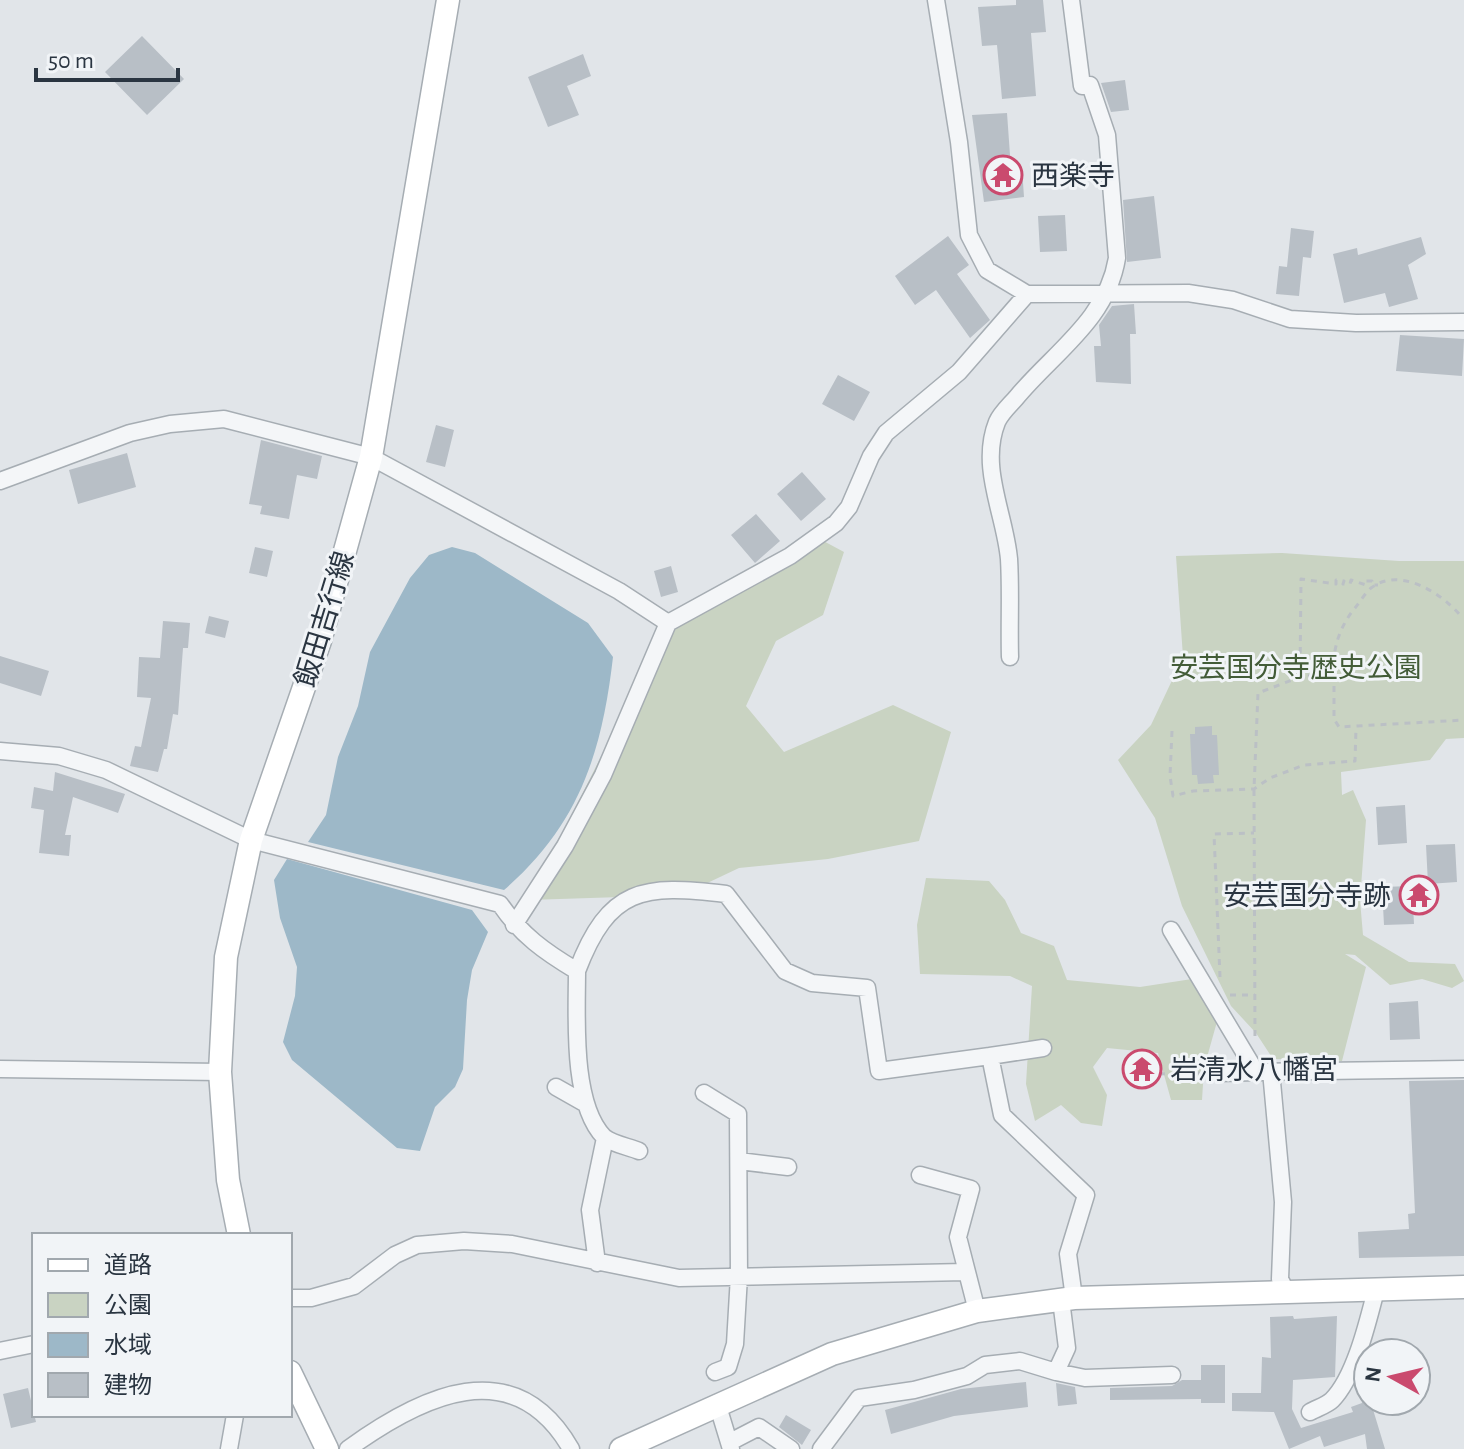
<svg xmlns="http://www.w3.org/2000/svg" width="1464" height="1449" viewBox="0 0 1464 1449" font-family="'Alegreya Sans','Noto Sans JP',sans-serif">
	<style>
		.green { fill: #c9d3c2 }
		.water { fill: #9db8c8 }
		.building { fill: #b8bfc6 }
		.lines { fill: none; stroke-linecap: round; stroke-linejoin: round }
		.street-casing { stroke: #a6adb3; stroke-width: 19 }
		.secondary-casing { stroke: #a6adb3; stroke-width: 25 }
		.path { stroke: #bbc0c5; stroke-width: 3; stroke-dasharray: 6 6; stroke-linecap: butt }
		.street { stroke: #f4f6f8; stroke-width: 16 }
		.secondary { stroke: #fff; stroke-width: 22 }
		.labels { text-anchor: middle; stroke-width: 6; stroke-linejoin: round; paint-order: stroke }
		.poi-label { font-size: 28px; fill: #2a3541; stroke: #f1f4f7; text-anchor: start }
		.street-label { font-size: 28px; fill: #2a3541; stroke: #f1f4f7 }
		.park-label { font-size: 28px; fill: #435c38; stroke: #f1f4f7 }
	</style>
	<rect width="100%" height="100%" fill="#e1e5e9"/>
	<path class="green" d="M816,537l28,15 -21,63 -47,26 -30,65 38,46 109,-47 58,27 -32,109 -91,18 -89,9 -57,27 -153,5 139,-277z
		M1282,553l117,8h65v177l-18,1 -16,21 -89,12 1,23 11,-5 13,30 -6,80 3,35 46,27 46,2 9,17 -12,7 -30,-9 -32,6 -35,-30 -10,-1 21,13 -24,94 -69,-2 -17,-26 -25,-27 -49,-100 -27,-88 -37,-58 33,-35 32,-68 -7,-101z
		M926,878l63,3 16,19 16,33 33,13 13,34 73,7 65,-10 15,34 -16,57 -2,32h-31l-13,-47 -51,-5 -14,19 14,28 -5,31 -21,-3 -20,-18 -26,16 -9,-37 6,-98 -22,-10 -90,-2 -3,-49z"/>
	<path class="water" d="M452,547l23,6 113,70 25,34c-11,96 -34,168 -109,233l-196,-48 18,-27 12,-58 20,-51 12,-54 40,-74 19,-23z
		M287,859l185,51 16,22 -16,38 -5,30 -4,69 -8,18 -20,20 -15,44 -23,-3 -105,-88 -9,-18 12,-46 2,-29 -17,-49 -6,-38z"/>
	<path class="building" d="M1016,0h27l3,32 -15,1 5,63 -34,3 -5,-54 -15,1 -4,-39 38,-2z
		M142,36l42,43 -37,36 -42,-43z
		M583,54l8,22 -24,10 12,29 -31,12 -20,-50z
		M1125,80l4,30 -18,2 -10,-29z
		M1007,113l4,56 11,-1 2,29 -40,5 -12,-87z
		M1154,196l7,62 -34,4 -4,-62z
		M1065,215l2,36 -27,1 -2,-36z
		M1291,228l23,3 -3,27 -8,-1 -4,39 -23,-2 3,-28 8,1z
		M948,236l21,29 -12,9 33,46 -20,18 -34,-48 -21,15 -20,-29z
		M1421,237l5,17 -18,11 10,34 -29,8 -4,-14 -41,10 -11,-49 24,-6 1,7z
		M1134,304l2,30h-6l1,50 -35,-2 -2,-36h7l-2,-21 13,-19z
		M1400,335l64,4 -2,37 -66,-5z
		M838,375l32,17 -16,29 -32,-17z
		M436,425l18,5 -9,37 -19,-5z
		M261,440l61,16 -5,23 -20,-4 -8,44 -29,-5 2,-8 -13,-2z
		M127,453l9,34 -58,17 -9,-34z
		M802,472l24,27 -25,22 -24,-27z
		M756,514l24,27 -25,22 -24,-28z
		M255,547l18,4 -6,26 -18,-4z
		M671,566l7,26 -17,5 -7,-26z
		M209,616l20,5 -4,17 -20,-5z
		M163,621l27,2 -2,25h-5l-5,67 -5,-1 -6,35h-3l-6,23 -28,-6 5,-20 6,1 10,-49 -14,-1 2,-40 21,1z
		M0,656l49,15 -8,25 -41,-13z
		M1212,726v9h5l2,40h-6l1,8 -16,1 -1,-9h-5l-2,-41h5v-7z
		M55,772l70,22 -7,19 -45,-16 -8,38h6l-2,21 -30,-3 5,-43 -13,-2 3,-21 19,4z
		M1405,805l2,38 -29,2 -2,-38z
		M1455,844l2,38 -29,2 -2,-39z
		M1412,886l2,38 -30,1 -2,-38z
		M1418,1001l2,38 -30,1 -1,-37z
		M1464,1080v176l-105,2 -1,-26 51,-3 -1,-15 7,-1 -6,-132z
		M1293,1316l1,3 43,-3 -2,61 -42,3 -1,29 9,19 52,-16 -2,-5 11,-4 -1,-9 7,-1 17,56h-18l-2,-15 -41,13 -4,-11 -31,13 -15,-37 -42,-1v-18h29l1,-36 9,1 -1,-41z
		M1201,1365h24v38h-24v-4l-91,1v-12l62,-2 10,-6h19z
		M1026,1382l2,25 -74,9 -63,18 -6,-24 76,-21z
		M1056,1383l19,4 2,17 -19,2z
		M28,1388l8,34 -25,6 -8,-34z
		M786,1415l25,15 -9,15 -23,-18z"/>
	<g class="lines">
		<g class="street-casing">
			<path id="street" d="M936,0l23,142 10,93 18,35 40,24 161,-1 45,7 57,19 66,4 108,-1
				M0,481l130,-48 40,-9 54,-5 147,38 248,134 49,32
				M1010,657c-1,-33 1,-66 -1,-98 -4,-45 -30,-92 -12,-137 4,-9 12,-16 19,-24 37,-45 91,-78 101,-140l-10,-123 -17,-50 -8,1 -11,-86
				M0,751l59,5 47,14 145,70 249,64c21,31 45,48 77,67 0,44 -6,132 27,166 8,7 26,10 35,14
				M514,925l51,-79 38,-71 65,-152 122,-67 46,-33 13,-16 22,-51 15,-23 73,-61 68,-78
				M1171,930l85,142 208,-3
				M577,971c32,-84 66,-87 149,-77l59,77 27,12 55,5 12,83 111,-15 12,59 84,80 -18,59 6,44
				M990,1056l53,-8
				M0,1069l220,3
				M1271,1071l12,131 -3,77 7,14
				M1220,1073l36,-1
				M556,1087l30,17
				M704,1093l34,21 1,162 -4,68 -7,23 -13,5
				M739,1161l49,6
				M920,1175l51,14 -13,48 19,74
				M597,1263l-7,-53 15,-72
				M290,1298h21l43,-12 41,-31 22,-10 47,-4 48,3 167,34 286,-6
				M0,1351l34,-7
				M1056,1372l29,6 87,-3
				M717,1403l14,46
				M1310,1412c7,-4 17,-7 22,-12 23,-23 36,-79 44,-110
				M730,1442l29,-15 32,22
				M229,1449l6,-34
				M348,1449c73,-53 166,-99 223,0
				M821,1449l38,-51 55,-8 53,-14 18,-11 35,-4 36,11 11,-24 -6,-48"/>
		</g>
		<g class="secondary-casing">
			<path id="secondary" d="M239,1235l-11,-55 -8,-108 6,-115 25,-117 69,-199 51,-184 77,-457
				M290,1372l37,77
				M621,1449l211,-95 145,-43 97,-13 390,-11"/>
		</g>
		<path class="path" d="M1334,674v45l5,8 125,-7
			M1300,677l1,-98 35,5v-4l8,1 -1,3h7l1,-4 15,5v-4h6v4h6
			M1172,731l-2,45 3,20 20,-5 61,-2 16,-11 34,-13 51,-4 1,-33
			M1220,977l-6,-143 40,-1
			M1230,995h25
			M1255,1036l-1,-247 4,-96 42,-16 34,-4c-2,-24 6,-47 21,-65 5,-6 10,-15 16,-20 29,-22 70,5 89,27l4,-1
			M1159,1074l45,-1"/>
		<use href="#street" class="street"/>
		<use href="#secondary" class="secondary"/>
	</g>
	<defs>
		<g id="temple-ring" transform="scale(2)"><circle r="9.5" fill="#f1f4f7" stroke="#ca4a6e" stroke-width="1.5"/><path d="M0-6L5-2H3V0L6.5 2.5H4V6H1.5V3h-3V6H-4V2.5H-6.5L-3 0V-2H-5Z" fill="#ca4a6e"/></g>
	</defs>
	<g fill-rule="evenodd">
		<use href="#temple-ring" x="1003" y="175"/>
		<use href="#temple-ring" x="1419" y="895"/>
		<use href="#temple-ring" x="1142" y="1069"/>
	</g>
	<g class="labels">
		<g class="poi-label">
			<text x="1031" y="185">西楽寺</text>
			<text x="1391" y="905" text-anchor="end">安芸国分寺跡</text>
			<text x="1170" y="1079">岩清水八幡宮</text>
		</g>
		<g class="street-label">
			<text transform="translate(324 619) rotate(-73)" y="10">飯田吉行線</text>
		</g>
		<g class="park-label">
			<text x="1296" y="677">安芸国分寺歴史公園</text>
		</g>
	</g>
	<rect x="32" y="1233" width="260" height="184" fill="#f1f4f7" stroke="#a1a8ae" stroke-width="2"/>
	<rect x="48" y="1259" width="40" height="12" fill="#ffffff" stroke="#a1a8ae" stroke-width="2"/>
	<text x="104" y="1273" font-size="24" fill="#2a3541">道路</text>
	<rect x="48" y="1293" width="40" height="24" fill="#c9d3c2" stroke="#a1a8ae" stroke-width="2"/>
	<text x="104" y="1313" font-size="24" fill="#2a3541">公園</text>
	<rect x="48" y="1333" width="40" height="24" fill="#9db8c8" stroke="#a1a8ae" stroke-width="2"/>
	<text x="104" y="1353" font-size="24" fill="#2a3541">水域</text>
	<rect x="48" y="1373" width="40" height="24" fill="#b8bfc6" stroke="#a1a8ae" stroke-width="2"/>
	<text x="104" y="1393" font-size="24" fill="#2a3541">建物</text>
	<g transform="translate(1392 1377) rotate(278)"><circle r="38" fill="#f1f4f7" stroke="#a1a8ae" stroke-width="2"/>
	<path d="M0-6L14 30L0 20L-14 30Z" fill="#ca4a6e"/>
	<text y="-12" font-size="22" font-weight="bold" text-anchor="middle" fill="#2a3541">N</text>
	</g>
	<path d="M36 68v12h142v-12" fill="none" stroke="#2a3541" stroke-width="4"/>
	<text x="48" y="68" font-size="24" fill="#2a3541" stroke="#f1f4f7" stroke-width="6" paint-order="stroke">50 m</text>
</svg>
